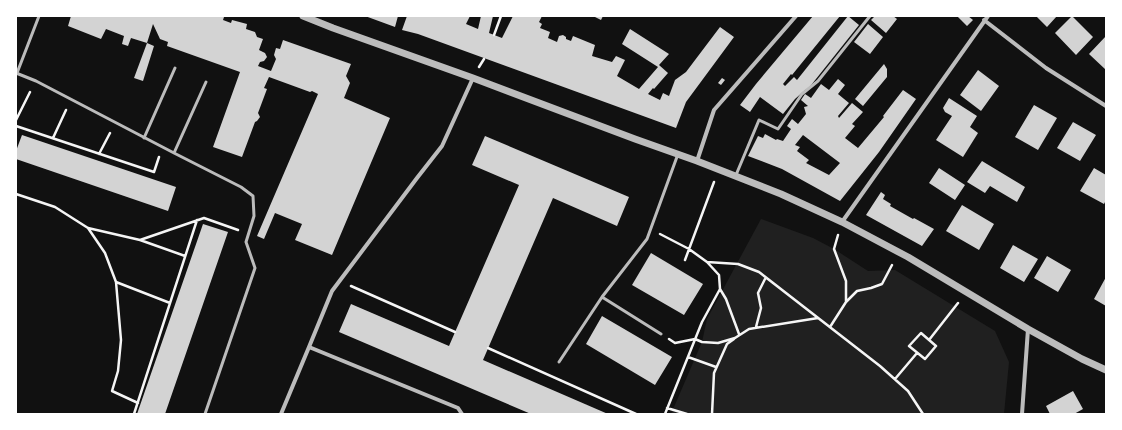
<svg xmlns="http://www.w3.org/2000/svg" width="1122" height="430" viewBox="0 0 1122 430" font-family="'Source Sans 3',sans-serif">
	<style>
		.green { fill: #202020 }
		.building { fill: #d3d3d3; fill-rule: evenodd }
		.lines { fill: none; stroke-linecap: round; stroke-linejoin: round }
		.path { stroke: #f5f5f5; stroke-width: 2.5 }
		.service { stroke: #bcbcbc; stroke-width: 3 }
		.minor { stroke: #bcbcbc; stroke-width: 4 }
		.tertiary { stroke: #bcbcbc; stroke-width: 7 }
	</style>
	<rect width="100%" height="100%" fill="#111"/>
	<path class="green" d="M761,219l52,19 21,11 34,22 27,-1 100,61 14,31 -5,52h-333l31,-72 5,-23z"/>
	<path class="building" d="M71,16h140l3,1 7,-1 3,1 -1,3 8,3 1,-3 15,4 -1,5 9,3 2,5 6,2 -4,11 6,3 2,4 -3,4 -4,1 -2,4 13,5 5,-12 -2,-4 2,-7 4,1 3,-9 68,24 -5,12 4,7 -6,15 46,20 -58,137 -37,-15 7,-16 -27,-11 -11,26 -7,-3 61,-142 -6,-3 -2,1 -41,-15 -5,11 3,1 -9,24 2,4 -3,4 -2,1 -13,35 -29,-10 27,-75 -73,-26 1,-4 -8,-3 -7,-15 -6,19 7,3 -11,35 -9,-3 13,-35 -16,-5 -3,8 -6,-2 2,-8 -18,-7 -5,10 -33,-13z
		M365,16h33l-3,11z
		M407,16h33l4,1 1,-1h25l-4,8 12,5 3,-13h12l-4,17 13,5 11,-22h29l-3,6 3,2 -2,4 10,4 -2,6 9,4 2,-6 4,-1 3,2v2l5,2 2,-5 22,9 -3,11 20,6 4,-6 9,4 -8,16 22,13 19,-22 -36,-23 8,-15 39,25 -10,11 9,8 -14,16 -1,-1 -5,6 12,6 3,-7 6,3 6,-16 11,-8 34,-45 14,10 -48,65 -10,26 -258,-94 -16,-4z
		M593,16h10l-2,4z
		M813,16h27l-48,59 -1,-1 -8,10 2,2 9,-9 3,3 51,-64 11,9 -51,64 -3,1 -10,9 -12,15 -23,-17 -10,15 -10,-7 16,-21z
		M875,16h18l4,3 -11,14 -15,-13z
		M957,16h11l5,4 -6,6z
		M1036,16h21l-10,11z
		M1072,16l21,21 -17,18 -21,-22z
		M868,24l15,13 -13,17 -16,-12z
		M1106,36v34l-17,-16z
		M884,64l3,5v8l-24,29 -8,-7z
		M978,70l21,16 -18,25 -21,-16z
		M722,78l3,2 -4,5 -3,-2z
		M838,79l7,6 -7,9 11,9 -11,13 1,2 13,-15 11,9 -11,12 3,2 -10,12 13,10 26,-31 -1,-1 20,-26 13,9 -37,53 -39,49 -58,-32 -34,-13 10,-20 5,2 2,-4 11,6 1,-1 6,2 8,-12 -4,-3 5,-7 6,5 8,-10 -2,-7 4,-1 -7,-6 4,-6 6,4 10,-14 8,6zM803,135l37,28 -11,12 -23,-12 3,-3 -12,-9 3,-4 -5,-2z
		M949,98l28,18 -7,11 8,6 -15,24 -27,-17 16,-24 -7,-4 -2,-4z
		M1034,105l23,13 -19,32 -23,-13z
		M1073,122l23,13 -16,26 -23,-13z
		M22,135l154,52 -8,24 -152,-52v-8z
		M485,136l144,61 -12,29 -64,-28 -70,162 125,54h-77l-192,-82 12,-28 98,42 70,-161 -47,-20z
		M982,161l43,26 -8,15 -27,-16 -5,7 -18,-11z
		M939,168l26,17 -10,15 -26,-17z
		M1094,168l12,7v25l-2,4 -24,-13z
		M881,192l4,3 -2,4 8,5 -1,2 23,13 1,-1 20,11 -12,17 -56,-31z
		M962,205l32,19 -15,26 -33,-19z
		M203,224l25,8 -63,182h-28z
		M1013,245l25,14 -14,23 -24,-14z
		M651,253l52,31 -19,31 -52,-30z
		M1047,256l24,14 -13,22 -24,-14z
		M1106,277v29l-12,-7z
		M602,316l70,41 -17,28 -69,-41z
		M1073,391l10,18 -9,5h-24l-4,-8z"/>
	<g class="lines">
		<path class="path" d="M494,35l7,-19
			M479,67l5,-8
			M16,120l14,-28
			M16,126l138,46 5,-15
			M53,138l13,-28
			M99,154l11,-21
			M16,194l39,13 33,21 52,12 64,-22 34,12
			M88,228l17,25 11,29 5,58 -3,31 -6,20 26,12
			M660,234l29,15 18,13 12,13 1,14 -18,33 -37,92
			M838,235l-4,14 12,32v20
			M140,240l45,16
			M685,260l29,-78
			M707,262l31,2 21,8 121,94 28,25 15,23
			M116,282l54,21
			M351,286l104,46
			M720,289l6,10 13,35
			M756,327l5,-19 -3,-15 7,-14
			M830,327l16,-25 11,-11 14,-3 11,-4 10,-19
			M921,333l15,13 -11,13 -16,-13z
			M669,339l6,4 20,-4 7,3 16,1 17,-5 14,-9 69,-11
			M929,340l29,-37
			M488,348l148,66
			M688,357l28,10
			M895,379l22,-26
			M667,408l20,6
			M134,414l63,-194
			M712,414l2,-41 13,-29 7,-5"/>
		<path class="service" d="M16,73l20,8 138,72 67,34 12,9 1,20 -8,26 9,26 -50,146
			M17,73l22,-57
			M144,138l31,-70
			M174,153l32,-71
			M736,175l23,-55 19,9 24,-35 16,-13 52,-65
			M602,297l59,37
			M559,362l43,-65 45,-58 31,-85"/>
		<path class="minor" d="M984,20l62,48 60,38
			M697,161l17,-51 82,-94
			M842,222l146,-206
			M309,347l149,61 4,6
			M281,414l28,-67 23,-56 85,-113 25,-32 31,-68
			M1022,414l6,-85"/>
		<path class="tertiary" d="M303,16l30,12 140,50 162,61 62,22 84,33 61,28 66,35 120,72 54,30 24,11"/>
	</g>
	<rect width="1122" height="430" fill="none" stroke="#ffffff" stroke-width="34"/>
</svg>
